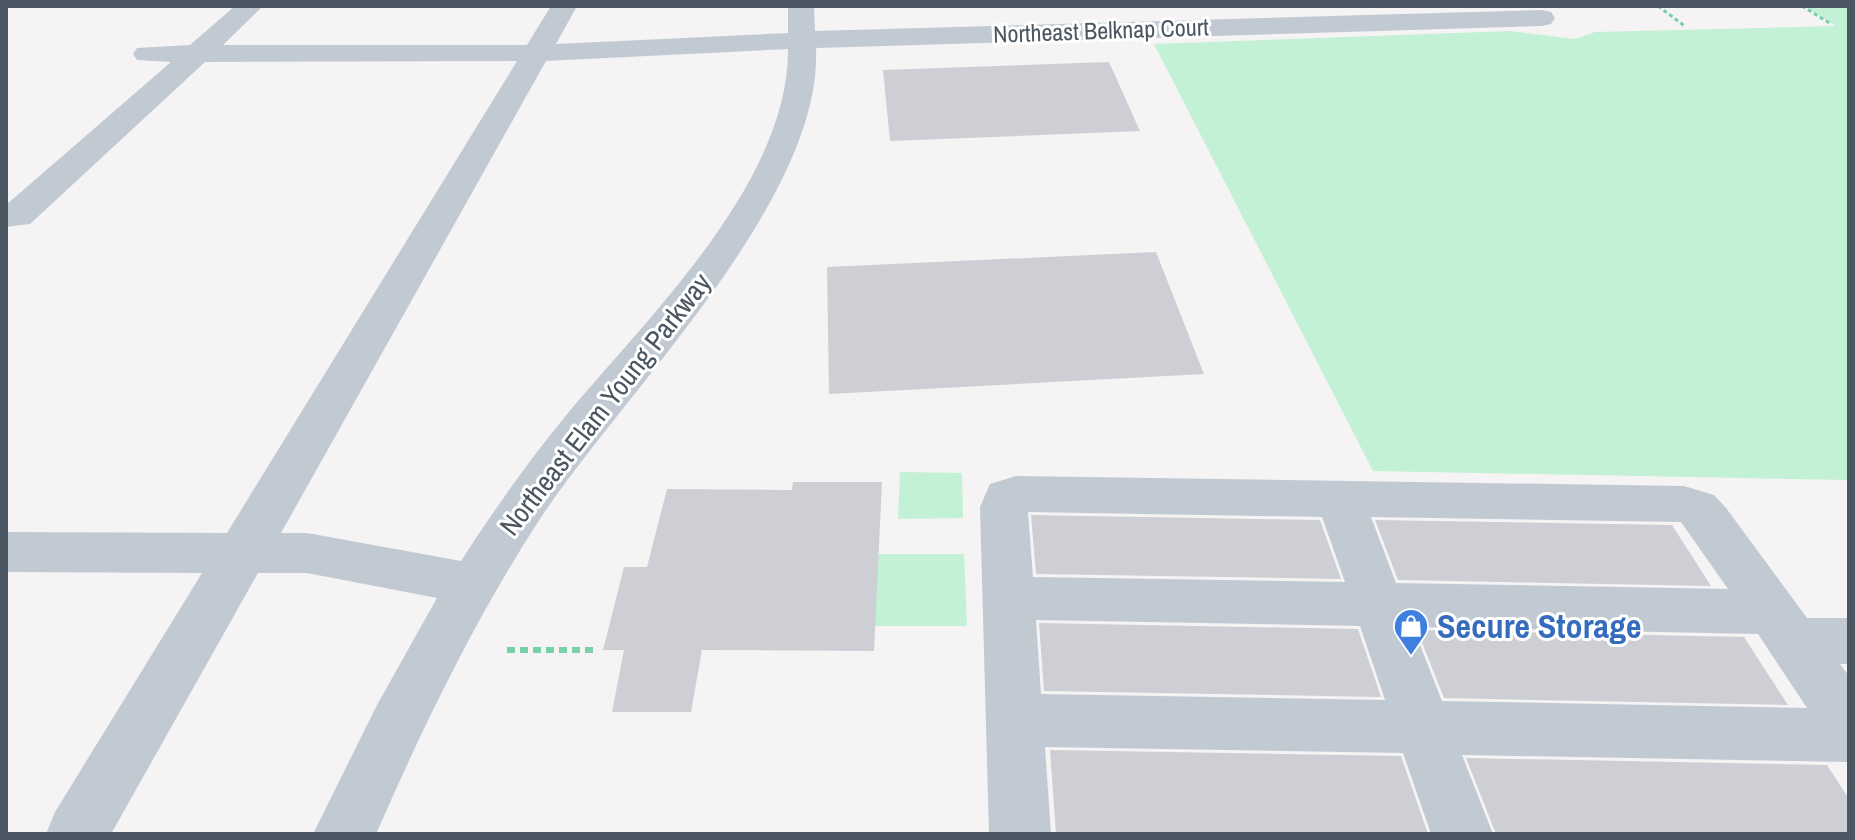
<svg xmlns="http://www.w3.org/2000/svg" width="1855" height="840" viewBox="0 0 1855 840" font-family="'Archivo Narrow',sans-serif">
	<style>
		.green { fill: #c3f1d5 }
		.building { fill: #cdcfd5 }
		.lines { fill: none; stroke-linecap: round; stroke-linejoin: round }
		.path-far1 { stroke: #7ad0a6; stroke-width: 3; stroke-dasharray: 4 3; stroke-linecap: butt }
		.path { stroke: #7ad0a6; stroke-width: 6; stroke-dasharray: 8 5; stroke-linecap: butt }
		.minor { fill: #c1cad2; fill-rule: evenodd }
		.labels { text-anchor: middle; stroke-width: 6; stroke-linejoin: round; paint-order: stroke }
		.far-street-label { font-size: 24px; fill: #4a5661; stroke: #fff }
		.street-label { font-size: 28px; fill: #4a5661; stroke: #fff }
		.near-shop-label { font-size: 34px; font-weight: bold; fill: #366cbe; stroke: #fff; text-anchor: start }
	</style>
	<rect width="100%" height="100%" fill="#f5f3f3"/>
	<path class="green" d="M1804,6h45v474l-476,-9 -219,-427 357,-13 64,8 20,-7 241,-6z
		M900,472l62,1 1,45 -65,1z
		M871,554h93l3,72h-101z"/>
	<path class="building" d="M1109,62l31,69 -250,10 -7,-71z
		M1156,252l48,122 -375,20 -2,-127z
		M793,482h89l-8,169 -172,-1 -11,62h-79l12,-62h-21l21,-83h23l20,-78 125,1z
		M1031,515l289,5 21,59 -305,-5z
		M1375,520l297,5 39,61 -313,-6z
		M1039,623l319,6 23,68 -337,-6z
		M1417,630l327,7 44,68 -344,-7z
		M1050,750l351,6 27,78h-372z
		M1466,758l361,7 22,34v35h-353z"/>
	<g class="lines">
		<path class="path-far1" d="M1658,6l28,21
			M1802,6l29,18"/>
		<path class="path" d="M507,650h88"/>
		<path class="minor" d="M235,6h28l-40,39h304l24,-39h26l-21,38 232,-11v-27h26l1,25 727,-21 9,2 4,6 -4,6 -9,2 -726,22c7,153 -196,348 -278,474 -64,99 -115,205 -162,312h-63l64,-129 60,-107 -130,-25h-49l-147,261h-65l9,-22 147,-239 -196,-1v-40l221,1 290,-472 -312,1 -175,162 -24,3v-22l165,-143 -34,-2 -4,-6 4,-6 53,-3zM788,49c1,133 -140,268 -220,364 -39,47 -74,97 -107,148l-154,-28h-26l265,-472z
			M1016,476l668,10 30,9 12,13 81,110h42v46h-9l9,12v86l-387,-7 31,79h-62l-28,-81 -358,-6 6,87h-62l-9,-327 10,-23zM1028,512l294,5 23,65 -312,-5zM1371,517l310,5 47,67 -332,-6zM1036,620l324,6 25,74 -344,-6zM1413,627l345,7 49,74 -365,-7z"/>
	</g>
	<defs>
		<g id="shop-pin" transform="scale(1.8)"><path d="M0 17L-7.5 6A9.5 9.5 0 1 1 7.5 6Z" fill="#3f7fe0" stroke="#fff"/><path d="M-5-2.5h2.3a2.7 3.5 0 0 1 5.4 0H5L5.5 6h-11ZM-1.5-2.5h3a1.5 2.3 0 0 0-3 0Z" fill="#fff"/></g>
	</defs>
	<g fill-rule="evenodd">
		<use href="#shop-pin" x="1411" y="626"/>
	</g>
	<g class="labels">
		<g class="far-street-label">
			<text transform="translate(1101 31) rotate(-2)" y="8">Northeast Belknap Court</text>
		</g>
		<g class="street-label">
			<text transform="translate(605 404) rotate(-52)" y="10">Northeast Elam Young Parkway</text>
		</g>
		<g class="near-shop-label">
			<text x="1437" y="638">Secure Storage</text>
		</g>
	</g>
	<rect width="1855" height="840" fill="none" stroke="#4a5661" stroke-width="16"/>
</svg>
